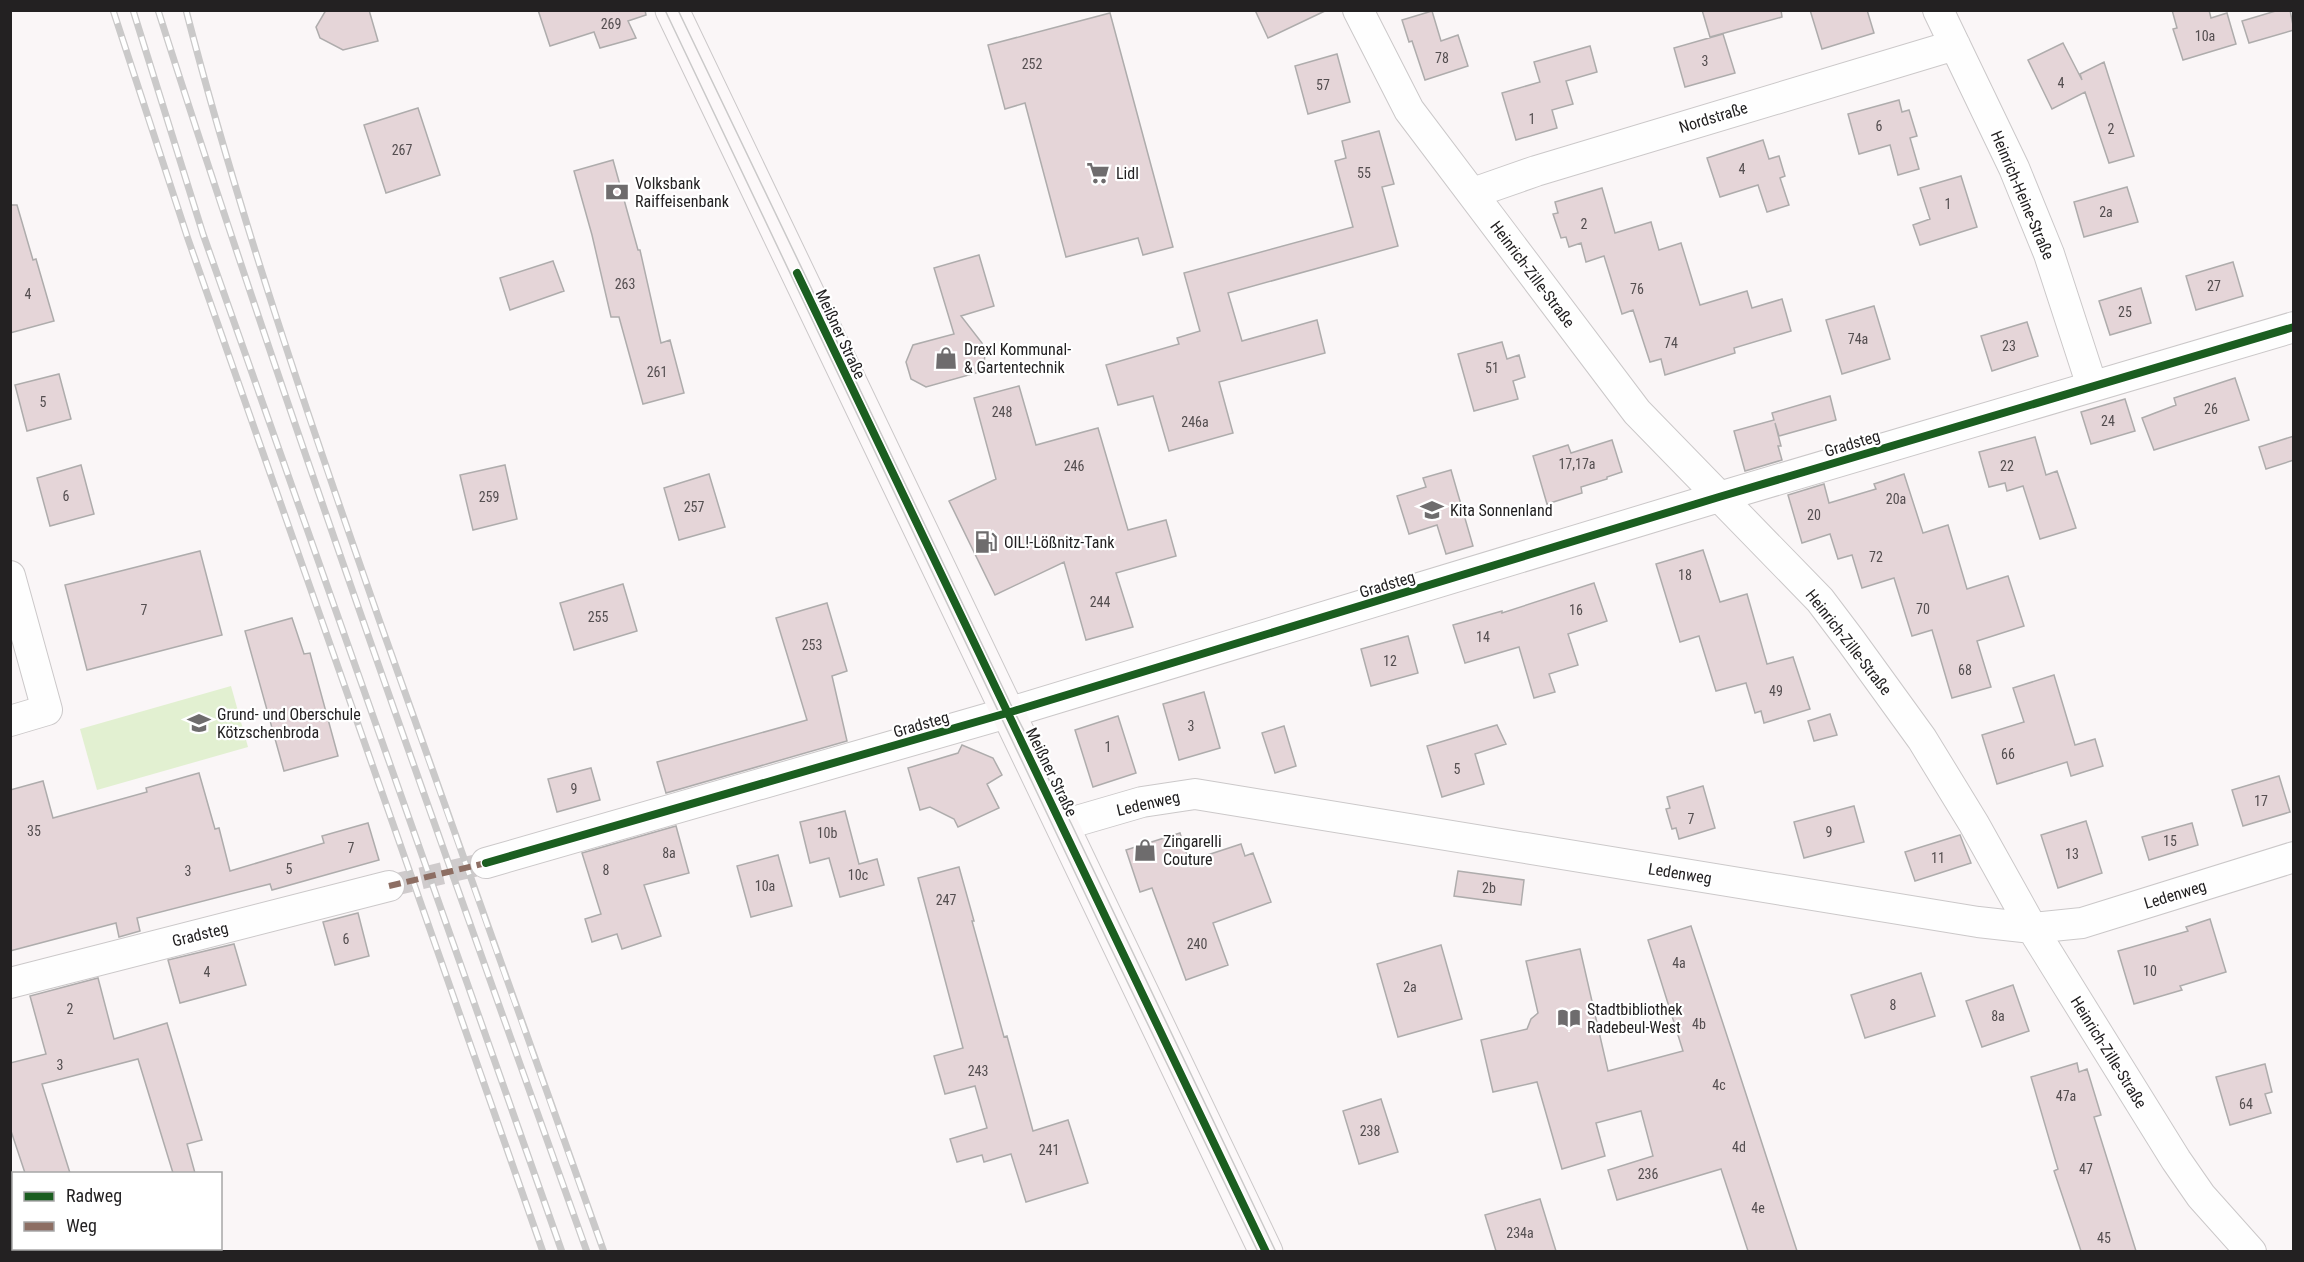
<svg xmlns="http://www.w3.org/2000/svg" width="2304" height="1262" viewBox="0 0 2304 1262" font-family="'Roboto Condensed',sans-serif">
	<style>
		.green { fill: #e2f0d1 }
		.building { fill: #e5d5d8; stroke: #aeacac; stroke-width: 1.5 }
		.lines { fill: none; stroke-linecap: round; stroke-linejoin: round }
		.pedestrian-tunnel { stroke: #cfcbcc; stroke-width: 22; stroke-dasharray: 22 11; stroke-linecap: butt }
		.minor-casing { stroke: #cbc8c9; stroke-width: 32 }
		.tertiary-casing { stroke: #cbc8c9; stroke-width: 35 }
		.secondary-casing { stroke: #cbc8c9; stroke-width: 35 }
		.minor { stroke: #fefefe; stroke-width: 30 }
		.tertiary { stroke: #fefefe; stroke-width: 33 }
		.secondary { stroke: #fcf8f9; stroke-width: 33 }
		.tram { stroke: #cac9c9; stroke-width: 1.5 }
		.rail-casing { stroke: #cac9c9; stroke-width: 7 }
		.rail { stroke: #fff; stroke-width: 4.5; stroke-dasharray: 14; stroke-linecap: butt }
		.quiet { stroke: #8d6e63; stroke-width: 6; stroke-dasharray: 12 6; stroke-linecap: butt }
		.cycleway-casing { stroke: #fff; stroke-width: 11 }
		.cycleway { stroke: #1b5e20; stroke-width: 8 }
		.labels { text-anchor: middle; stroke-width: 4.5; stroke-linejoin: round; paint-order: stroke }
		.number-label { font-size: 14px; fill: #544e50 }
		.street-label { font-size: 16px; fill: #232122; stroke: #fff }
		.poi-label { font-size: 16px; fill: #232122; stroke: #fff; text-anchor: start }
	</style>
	<rect width="100%" height="100%" fill="#faf6f7"/>
	<path class="green" d="M231,686l17,61 -151,43 -17,-61z"/>
	<path class="building" d="M326,10h43l9,31 -35,9 -23,-12 -4,-11z
		M538,10h107l1,5 -18,6 8,17 -36,10 -6,-16 -44,14z
		M1255,10h72l-59,28z
		M1702,10h79l1,7 -72,20z
		M1810,10h57l7,23 -52,16z
		M2172,10h37l2,8 16,-5 9,31 -53,16 -10,-31 4,-1z
		M2279,10h11l4,20 -45,13 -7,-22z
		M1432,11l9,30 17,-6 10,31 -43,14 -13,-39 -3,1 -7,-22z
		M1110,13l63,234 -30,8 -5,-17 -72,19 -41,-154 -20,6 -17,-64z
		M1723,34l12,39 -50,14 -11,-39z
		M2063,43l19,37 -2,-6 24,-12 30,94 -25,7 -24,-71 -33,17 -24,-49z
		M1590,46l7,26 -31,9 7,23 -21,6 5,18 -41,12 -14,-47 38,-11 -6,-20z
		M1337,54l13,48 -42,12 -13,-48z
		M1899,100l3,12 7,-2 8,26 -7,2 9,31 -21,6 -8,-30 -31,9 -11,-40z
		M418,108l22,67 -54,18 -22,-68z
		M1379,131l15,53 -12,3 16,59 -170,47 14,48 75,-21 8,33 -106,29 14,51 -64,18 -16,-55 -35,9 -12,-40 73,-21 -2,-6 23,-7 -16,-58 169,-46 -18,-66 11,-3 -4,-17z
		M1763,140l6,19 10,-3 6,20 -5,2 9,27 -22,7 -9,-27 -38,12 -13,-39z
		M613,160l25,90h2l21,93 9,-3 14,53 -41,11 -24,-87h-8l-19,-82 -18,-64z
		M1961,176l16,51 -57,18 -7,-20 17,-6 -10,-31z
		M2127,187l11,35 -54,15 -10,-35z
		M1602,188l13,45 36,-11 8,28 22,-7 19,62 47,-14 5,17 30,-9 9,32 -57,17 1,5 -70,22 -4,-16 -11,3 -17,-52 -11,4 -18,-58 -18,6 -5,-19 -12,4 -3,-10 -5,1 -8,-24 5,-1 -3,-11z
		M10,205h7l16,55 3,-1 18,62 -44,12z
		M979,255l15,51 -33,10 21,27 3,12 -2,16 -57,16 -15,-8 -5,-17 7,-17 41,-11 -20,-66z
		M553,261l11,30 -54,19 -10,-32z
		M2233,262l10,34 -47,14 -10,-34z
		M2141,288l10,35 -41,12 -11,-34z
		M1874,306l16,53 -48,15 -16,-54z
		M2027,322l11,34 -46,15 -11,-35z
		M1502,342l5,17 12,-4 6,22 -12,4 5,18 -44,12 -16,-57z
		M59,374l12,45 -44,12 -12,-46z
		M2235,378l14,42 -95,30 -12,-32 34,-13 -2,-7z
		M1019,386l17,59 62,-17 30,102 38,-10 10,36 -60,17 17,54 -47,13 -22,-78 -69,33 -46,-94 47,-22 -22,-81z
		M1830,396l6,24 -57,16 -4,-13 6,23h-3l4,14 -37,11 -11,-40 40,-11 -2,-7z
		M2125,399l10,32 -44,13 -10,-32z
		M2294,436v24l-28,9 -7,-22z
		M2035,437l11,38 11,-4 19,57 -36,11 -17,-53 -16,5 -2,-8 -16,4 -10,-35z
		M1612,440l10,32 -15,5v2l-26,8 1,6 -35,11 -14,-48 35,-11 3,8z
		M81,465l13,49 -44,12 -13,-48z
		M505,465l12,54 -44,11 -13,-55z
		M1451,470l22,76 -27,8 -9,-29 -28,9 -12,-38 29,-9 -3,-9z
		M709,474l16,53 -46,13 -15,-52z
		M1904,474l19,59 25,-8 19,64 41,-13 16,50 -47,15 14,46 -39,11 -20,-68 -20,6 -18,-58 -32,10 -10,-33 -14,4 -8,-25 -28,9 -14,-48 36,-11 5,19 47,-14 -2,-5z
		M1703,550l17,52 27,-8 20,70 26,-7 17,52 -46,14 -3,-12 -6,2 -9,-30 -30,8 -17,-55 -19,6 -24,-78z
		M200,551l22,84 -135,35 -22,-85z
		M1594,583l13,38 -39,13 10,31 -29,9 6,18 -21,6 -15,-51 -54,16 -12,-38 49,-14v2z
		M623,584l14,47 -63,19 -14,-47z
		M827,603l20,68 -15,5 15,65 -181,52 -9,-31 150,-42 -31,-102z
		M292,618l12,36 6,-1 28,103 -54,15 -39,-140z
		M1408,636l10,37 -47,13 -10,-37z
		M2054,675l21,70 20,-6 8,27 -32,10 -4,-14 -70,22 -15,-49 42,-13 -11,-34z
		M1204,692l16,56 -41,12 -16,-56z
		M1830,714l7,21 -23,6 -6,-20z
		M1118,716l18,57 -43,14 -18,-57z
		M1497,725l9,19 -31,10 9,30 -42,13 -15,-51z
		M1284,726l12,40 -21,7 -13,-40z
		M962,745l31,13 9,17 -15,9 12,24 -41,19 -4,-8 -24,-12 -10,3 -12,-42 50,-15z
		M591,768l9,32 -43,12 -9,-33z
		M199,773l16,56 4,-1 11,43 94,-28 -2,-7 46,-13 11,37 -107,30 -2,-6 -133,34 3,13 -21,6 -3,-14 -106,28v-161l33,-9 10,37 94,-26 -1,-4z
		M2279,776l11,36 -47,14 -11,-36z
		M1703,786l12,42 -36,11 -3,-11 -4,1 -6,-20 4,-1 -3,-11z
		M1854,806l10,36 -60,16 -10,-36z
		M845,811l14,53 18,-5 7,26 -44,12 -11,-39 -19,5 -10,-41z
		M2086,821l16,52 -44,15 -17,-53z
		M2192,823l6,22 -49,15 -7,-23z
		M676,826l13,47 -45,12 17,51 -39,13 -5,-15 -25,8 -7,-23 16,-5 -19,-61z
		M1180,833l9,28 52,-17 4,12 8,-3 18,49 -58,21 15,42 -42,15 -34,-92 -12,4 -14,-42z
		M1960,835l11,28 -56,18 -10,-29z
		M778,855l14,51 -41,11 -14,-51z
		M959,867l15,54h-2l32,116 3,-1 26,95 35,-11 20,63 -62,19 -15,-48 -27,8 -2,-7 -25,7 -7,-23 37,-11 -12,-42 -30,8 -11,-38 29,-8 -45,-170z
		M1458,871l66,9 -3,25 -67,-9z
		M358,913l11,43 -34,9 -12,-43z
		M2210,919l16,53 -46,14 2,4 -48,14 -16,-53 70,-20 -2,-4z
		M1691,926l40,122 66,203h-49l-27,-82 -104,31 -9,-30 45,-14 -12,-45 -45,12 9,33 -43,13 -25,-87 -44,10 -12,-52 46,-11 4,-10 7,-6 -12,-52 54,-12 28,122 75,-20 -35,-111z
		M234,944l12,41 -66,18 -12,-43z
		M1441,945l21,74 -64,18 -21,-73z
		M1921,973l14,43 -70,22 -14,-43z
		M98,978l16,61 53,-16 35,117 -15,4 8,29h-22l-35,-114 -96,25 28,89h-45l-15,-45v-65l36,-9 -16,-58z
		M2013,985l16,46 -47,16 -16,-46z
		M2077,1063l2,9 8,-3 14,46 -7,2 42,134h-55l-27,-80 4,-2 -27,-92z
		M2265,1064l7,28 -7,2 6,19 -41,12 -14,-48z
		M1381,1099l17,53 -39,12 -16,-53z
		M1540,1199l16,52h-60l-11,-36z"/>
	<g class="lines">
		<path class="pedestrian-tunnel" d="M389,886l97,-23"/>
		<g class="minor-casing">
			<path id="minor" d="M1358,10l51,100 228,302 183,188 31,41 71,98 52,85 58,104 144,232 25,36 50,56
				M1938,10l76,158 35,86 43,132
				M1473,193l63,-22 419,-126
				M10,576l37,134 -37,11
				M1063,825l79,-23 53,-8 783,128 54,6 50,-5 212,-66
				M486,863l528,-152 705,-214 575,-170
				M10,983l379,-97"/>
		</g>
		<g class="tertiary-casing">
			<path id="tertiary" d="M10,1194l4,6
				M40,1248l2,4"/>
		</g>
		<g class="secondary-casing">
			<path id="secondary" d="M672,10l594,1242"/>
		</g>
		<use href="#minor" class="minor"/>
		<use href="#tertiary" class="tertiary"/>
		<use href="#secondary" class="secondary"/>
		<path class="tram" d="M665,10l443,932 150,310
			M678,10l336,701 57,112 205,429"/>
		<g class="rail-casing">
			<path id="rail" d="M113,10l75,229 355,1013
				M133,10l70,224 359,1018
				M158,10c133,418 282,829 429,1242
				M186,10c54,209 124,412 195,615 74,209 148,418 223,627"/>
		</g>
		<use href="#rail" class="rail"/>
		<path class="quiet" d="M389,886l97,-23"/>
		<g class="cycleway-casing">
			<path id="cycleway" d="M797,273l469,979
				M486,863l528,-152 705,-214 575,-170"/>
		</g>
		<use href="#cycleway" class="cycleway"/>
	</g>
	<defs>
		<g id="supermarket-bare" transform="scale(1.8)"><path d="M-6-5.5h2.5l.6 2H6L4.5 2H-2.5L-4.4-4H-6ZM-1.5 3.2a1.3 1.3 0 1 0 .1 0ZM3 3.2a1.3 1.3 0 1 0 .1 0Z" fill="#6e6c6d" stroke="#fff" stroke-width="2.5" paint-order="stroke"/></g>
		<g id="bank-bare" transform="scale(1.8)"><path d="M-6-4H6V4H-6ZM0-2.3a2.3 2.3 0 1 0 0 4.6a2.3 2.3 0 1 0 0-4.6Z" fill="#6e6c6d" stroke="#fff" stroke-width="2.5" paint-order="stroke"/></g>
		<g id="shop-bare" transform="scale(1.8)"><path d="M-5-2.5h2.3a2.7 3.5 0 0 1 5.4 0H5L5.5 6h-11ZM-1.5-2.5h3a1.5 2.3 0 0 0-3 0Z" fill="#6e6c6d" stroke="#fff" stroke-width="2.5" paint-order="stroke"/></g>
		<g id="school-bare" transform="scale(1.8)"><path d="M0-5L7-2L0 1L-7-2ZM-4 1L0 2.5L4 1V4Q0 6-4 4Z" fill="#6e6c6d" stroke="#fff" stroke-width="2.5" paint-order="stroke"/></g>
		<g id="fuel-bare" transform="scale(1.8)"><path d="M-5.5-6h7V0h2V4h1.3V-2.5L3-4.5l.8-.8L6-3V5H2.5V1h-1V6h-7ZM-4.2-4.7v3.2H.2V-4.7Z" fill="#6e6c6d" stroke="#fff" stroke-width="2.5" paint-order="stroke"/></g>
		<g id="library-bare" transform="scale(1.8)"><path d="M-6-4Q-3-5.5-.7-3.5V5Q-3 3-6 4ZM6-4Q3-5.5 .7-3.5V5Q3 3 6 4Z" fill="#6e6c6d" stroke="#fff" stroke-width="2.5" paint-order="stroke"/></g>
	</defs>
	<g fill-rule="evenodd">
		<use href="#supermarket-bare" x="1098" y="173"/>
		<use href="#bank-bare" x="617" y="192"/>
		<use href="#shop-bare" x="946" y="358"/>
		<use href="#school-bare" x="1432" y="510"/>
		<use href="#fuel-bare" x="986" y="542"/>
		<use href="#school-bare" x="199" y="723"/>
		<use href="#shop-bare" x="1145" y="850"/>
		<use href="#library-bare" x="1569" y="1018"/>
	</g>
	<g class="labels">
		<g class="number-label">
			<text x="611" y="29">269</text>
			<text x="2205" y="41">10a</text>
			<text x="1442" y="63">78</text>
			<text x="1705" y="66">3</text>
			<text x="1032" y="69">252</text>
			<text x="2061" y="88">4</text>
			<text x="1323" y="90">57</text>
			<text x="1532" y="124">1</text>
			<text x="1879" y="131">6</text>
			<text x="2111" y="134">2</text>
			<text x="402" y="155">267</text>
			<text x="1742" y="174">4</text>
			<text x="1364" y="178">55</text>
			<text x="1948" y="209">1</text>
			<text x="2106" y="217">2a</text>
			<text x="1584" y="229">2</text>
			<text x="625" y="289">263</text>
			<text x="2214" y="291">27</text>
			<text x="1637" y="294">76</text>
			<text x="28" y="299">4</text>
			<text x="2125" y="317">25</text>
			<text x="1858" y="344">74a</text>
			<text x="1671" y="348">74</text>
			<text x="2009" y="351">23</text>
			<text x="1492" y="373">51</text>
			<text x="657" y="377">261</text>
			<text x="43" y="407">5</text>
			<text x="2211" y="414">26</text>
			<text x="1002" y="417">248</text>
			<text x="2108" y="426">24</text>
			<text x="1195" y="427">246a</text>
			<text x="1577" y="469">17,17a</text>
			<text x="1074" y="471">246</text>
			<text x="2007" y="471">22</text>
			<text x="66" y="501">6</text>
			<text x="489" y="502">259</text>
			<text x="1896" y="504">20a</text>
			<text x="694" y="512">257</text>
			<text x="1814" y="520">20</text>
			<text x="1876" y="562">72</text>
			<text x="1685" y="580">18</text>
			<text x="1100" y="607">244</text>
			<text x="1923" y="614">70</text>
			<text x="144" y="615">7</text>
			<text x="1576" y="615">16</text>
			<text x="598" y="622">255</text>
			<text x="1483" y="642">14</text>
			<text x="812" y="650">253</text>
			<text x="1390" y="666">12</text>
			<text x="1965" y="675">68</text>
			<text x="1776" y="696">49</text>
			<text x="1191" y="731">3</text>
			<text x="1108" y="752">1</text>
			<text x="2008" y="759">66</text>
			<text x="1457" y="774">5</text>
			<text x="574" y="794">9</text>
			<text x="2261" y="806">17</text>
			<text x="1691" y="824">7</text>
			<text x="34" y="836">35</text>
			<text x="1829" y="837">9</text>
			<text x="827" y="838">10b</text>
			<text x="2170" y="846">15</text>
			<text x="351" y="853">7</text>
			<text x="669" y="858">8a</text>
			<text x="2072" y="859">13</text>
			<text x="1938" y="863">11</text>
			<text x="289" y="874">5</text>
			<text x="606" y="875">8</text>
			<text x="188" y="876">3</text>
			<text x="858" y="880">10c</text>
			<text x="765" y="891">10a</text>
			<text x="1489" y="893">2b</text>
			<text x="946" y="905">247</text>
			<text x="346" y="944">6</text>
			<text x="1197" y="949">240</text>
			<text x="1679" y="968">4a</text>
			<text x="2150" y="976">10</text>
			<text x="207" y="977">4</text>
			<text x="1410" y="992">2a</text>
			<text x="1893" y="1010">8</text>
			<text x="70" y="1014">2</text>
			<text x="1998" y="1021">8a</text>
			<text x="1699" y="1029">4b</text>
			<text x="60" y="1070">3</text>
			<text x="978" y="1076">243</text>
			<text x="1719" y="1090">4c</text>
			<text x="2066" y="1101">47a</text>
			<text x="2246" y="1109">64</text>
			<text x="1370" y="1136">238</text>
			<text x="1739" y="1152">4d</text>
			<text x="1049" y="1155">241</text>
			<text x="2086" y="1174">47</text>
			<text x="1648" y="1179">236</text>
			<text x="1758" y="1213">4e</text>
			<text x="1520" y="1238">234a</text>
			<text x="2104" y="1243">45</text>
		</g>
		<g class="street-label">
			<text transform="translate(1713 117) rotate(-17)" y="6">Nordstraße</text>
			<text transform="translate(2023 195) rotate(67)" y="6">Heinrich-Heine-Straße</text>
			<text transform="translate(1533 274) rotate(53)" y="6">Heinrich-Zille-Straße</text>
			<text transform="translate(841 334) rotate(65)" y="6">Meißner Straße</text>
			<text transform="translate(1852 443) rotate(-17)" y="6">Gradsteg</text>
			<text transform="translate(1387 584) rotate(-17)" y="6">Gradsteg</text>
			<text transform="translate(1849 642) rotate(52)" y="6">Heinrich-Zille-Straße</text>
			<text transform="translate(921 724) rotate(-16)" y="6">Gradsteg</text>
			<text transform="translate(1052 772) rotate(64)" y="6">Meißner Straße</text>
			<text transform="translate(1148 803) rotate(-13)" y="6">Ledenweg</text>
			<text transform="translate(1680 873) rotate(9)" y="6">Ledenweg</text>
			<text transform="translate(2175 894) rotate(-17)" y="6">Ledenweg</text>
			<text transform="translate(200 934) rotate(-14)" y="6">Gradsteg</text>
			<text transform="translate(2109 1052) rotate(58)" y="6">Heinrich-Zille-Straße</text>
		</g>
		<g class="poi-label">
			<text x="1116" y="179">Lidl</text>
			<text x="635" y="189">Volksbank<tspan x="635" dy="18">Raiffeisenbank</tspan></text>
			<text x="964" y="355">Drexl Kommunal-<tspan x="964" dy="18">&amp; Gartentechnik</tspan></text>
			<text x="1450" y="516">Kita Sonnenland</text>
			<text x="1004" y="548">OIL!-Lößnitz-Tank</text>
			<text x="217" y="720">Grund- und Oberschule<tspan x="217" dy="18">Kötzschenbroda</tspan></text>
			<text x="1163" y="847">Zingarelli<tspan x="1163" dy="18">Couture</tspan></text>
			<text x="1587" y="1015">Stadtbibliothek<tspan x="1587" dy="18">Radebeul-West</tspan></text>
		</g>
	</g>
	<rect width="2304" height="1262" fill="none" stroke="#232122" stroke-width="24"/>
	<rect x="12" y="1172" width="210" height="78" fill="#ffffff" stroke="#a7a6a7" stroke-width="1.5"/>
	<rect x="24" y="1192" width="30" height="9" fill="#1b5e20" stroke="#a7a6a7" stroke-width="1.5"/>
	<text x="66" y="1202" font-size="18" fill="#232122">Radweg</text>
	<rect x="24" y="1222" width="30" height="9" fill="#8d6e63" stroke="#a7a6a7" stroke-width="1.5"/>
	<text x="66" y="1232" font-size="18" fill="#232122">Weg</text>
</svg>
